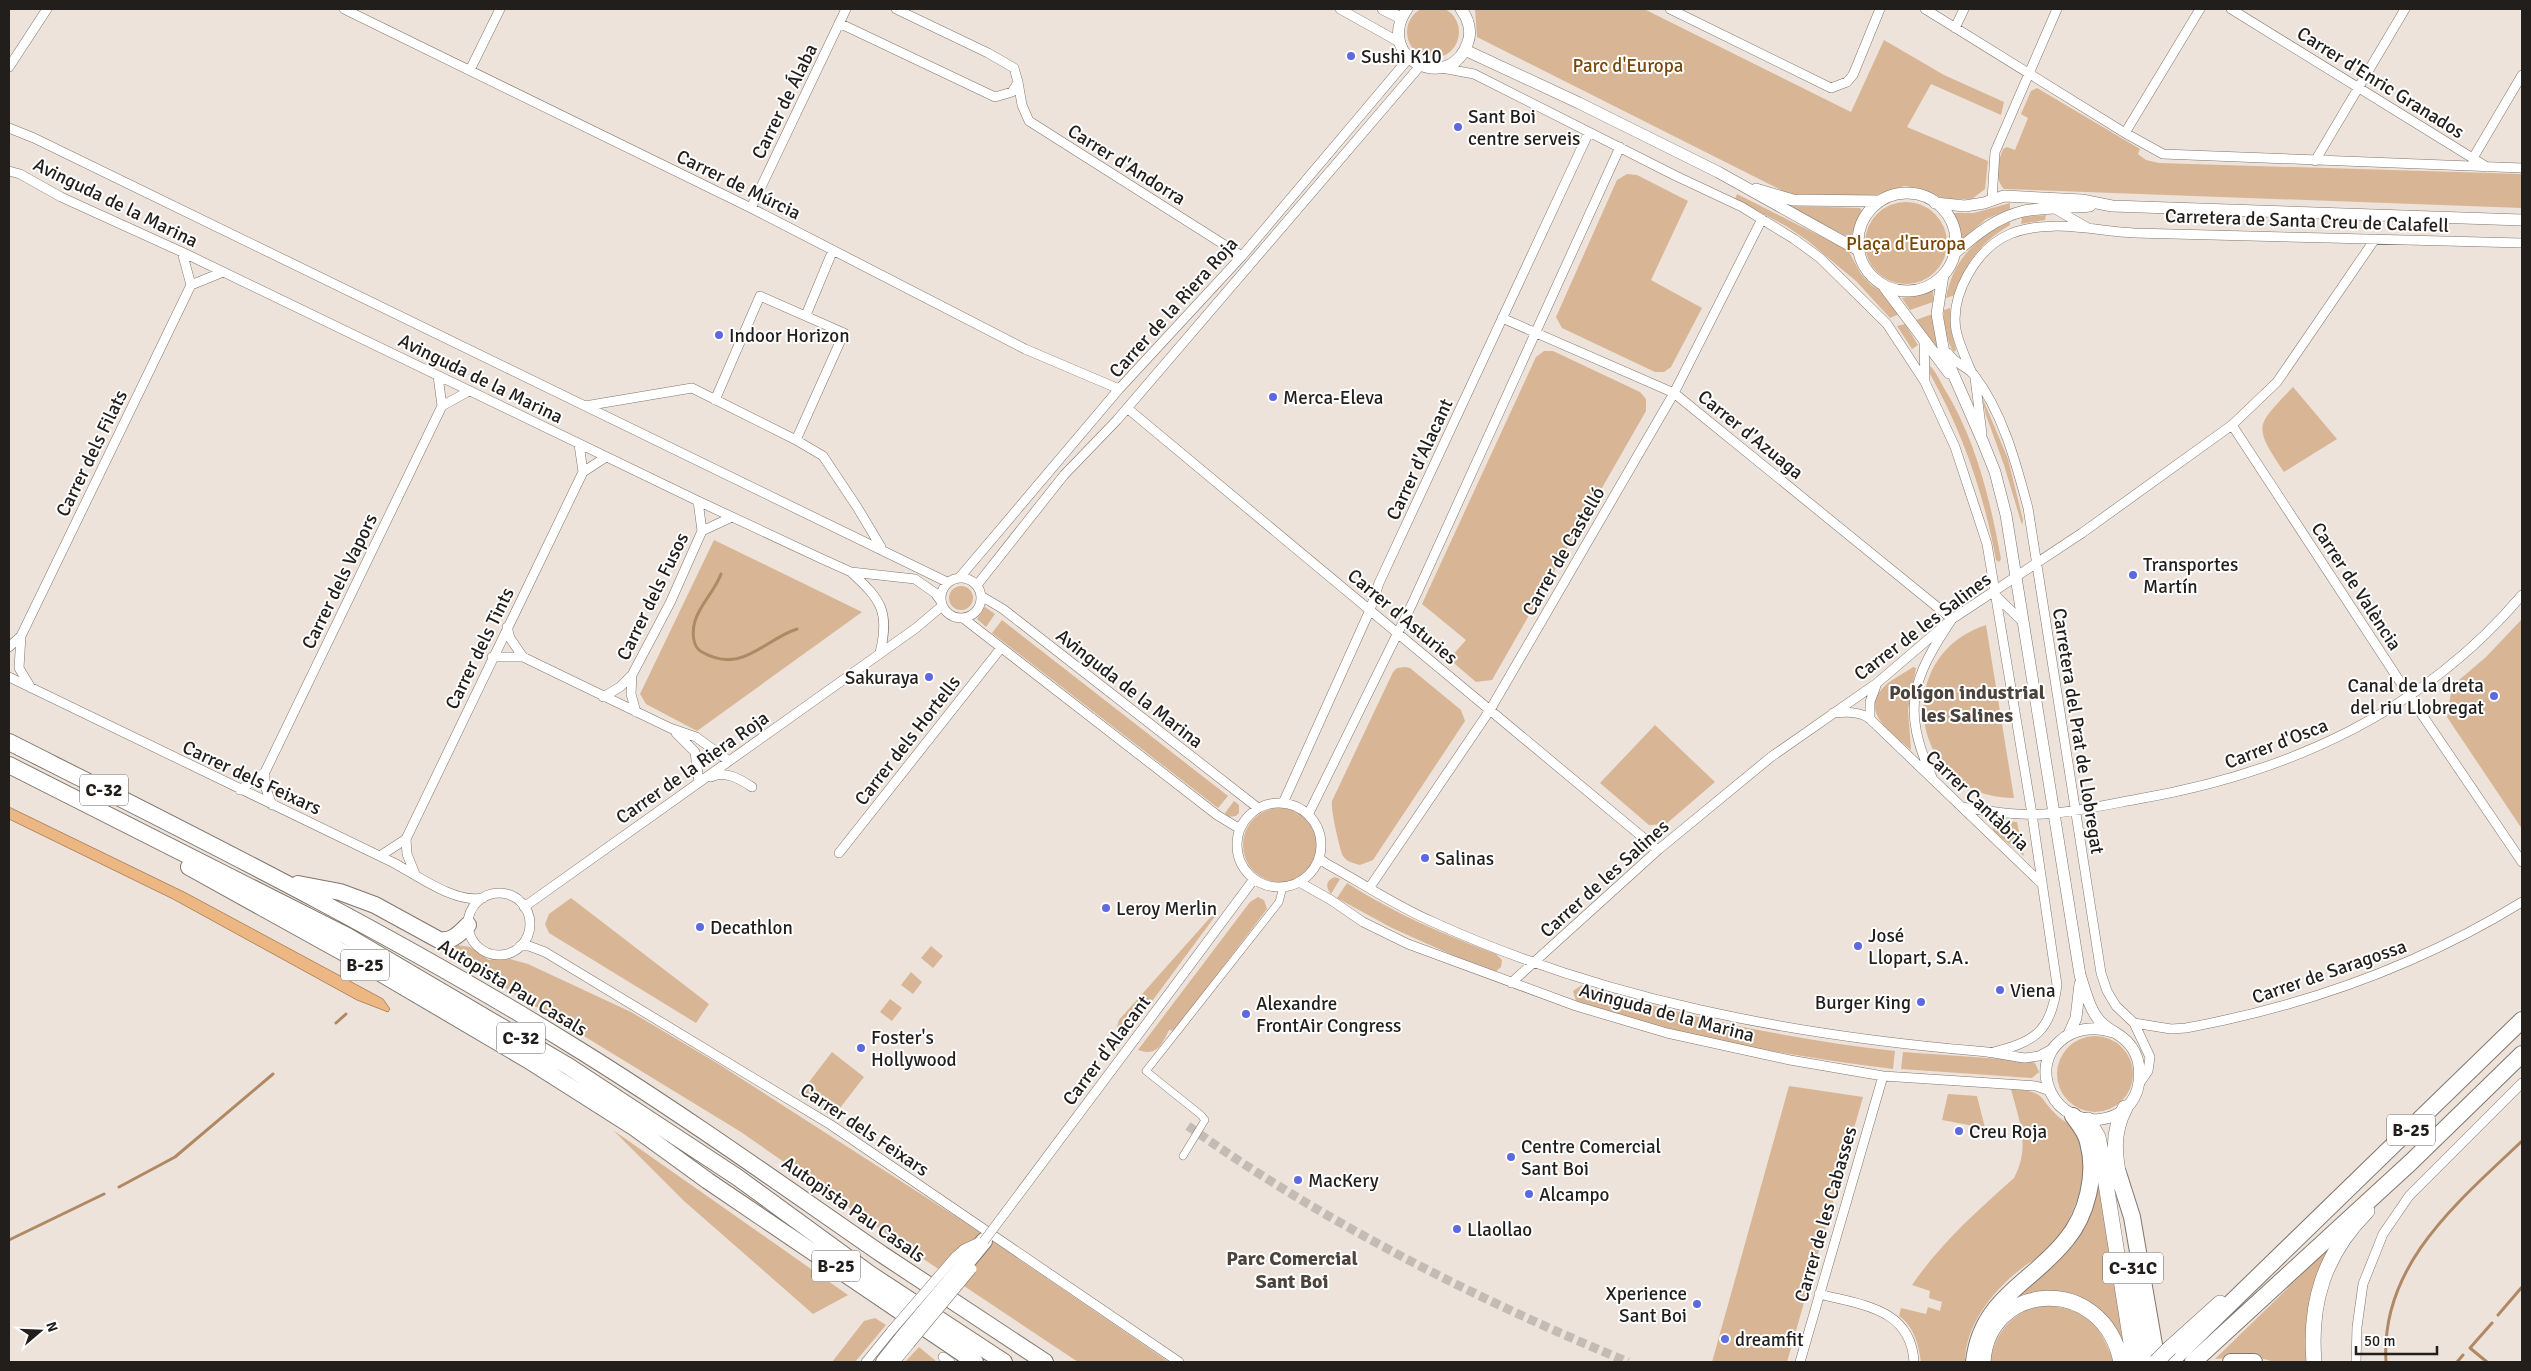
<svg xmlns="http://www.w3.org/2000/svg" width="2531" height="1371" viewBox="0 0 2531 1371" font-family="Signika,sans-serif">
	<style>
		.green { fill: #d8b595 }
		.water { fill: #edb784; stroke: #b08964 }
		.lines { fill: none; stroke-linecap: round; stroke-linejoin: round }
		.stream { stroke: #b08964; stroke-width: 3 }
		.minor-tunnel { stroke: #c4bcb4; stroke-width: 9; stroke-dasharray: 9 4.5; stroke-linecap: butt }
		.pedestrian-casing { stroke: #7f766e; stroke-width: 8 }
		.minor-casing { stroke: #7f766e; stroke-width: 10 }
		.tertiary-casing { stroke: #7f766e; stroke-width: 12 }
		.trunk-casing { stroke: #7f766e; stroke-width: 16 }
		.motorway-casing { stroke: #7f766e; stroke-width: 18 }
		.pedestrian { stroke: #fff; stroke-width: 7 }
		.minor { stroke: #fff; stroke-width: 9 }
		.tertiary { stroke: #fff; stroke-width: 11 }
		.trunk { stroke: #fff; stroke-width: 15 }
		.motorway { stroke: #fff; stroke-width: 16 }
		.minor-bridge-casing { stroke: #7f766e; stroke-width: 10; stroke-linecap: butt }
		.trunk-bridge-casing { stroke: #7f766e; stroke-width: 16; stroke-linecap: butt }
		.motorway-bridge-casing { stroke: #7f766e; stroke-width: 18; stroke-linecap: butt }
		.minor-bridge { stroke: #fff; stroke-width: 9 }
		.trunk-bridge { stroke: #fff; stroke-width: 15 }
		.motorway-bridge { stroke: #fff; stroke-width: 16 }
		.poi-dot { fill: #5d69e1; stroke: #fff; stroke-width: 2 }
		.labels { text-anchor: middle; stroke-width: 4; stroke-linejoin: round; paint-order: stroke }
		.shield { fill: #fff; stroke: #64625f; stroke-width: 1 }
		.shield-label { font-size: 18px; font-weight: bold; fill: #221e1b }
		.poi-label { font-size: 19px; fill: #221e1b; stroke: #fff; text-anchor: start }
		.park-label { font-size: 19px; fill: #784706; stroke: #fff }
		.street-label { font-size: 19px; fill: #221e1b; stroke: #fff }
		.neighbourhood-label { font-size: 20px; font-weight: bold; fill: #4c443c; stroke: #fff }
	</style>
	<rect width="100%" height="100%" fill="#ede3da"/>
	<path class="green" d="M1407 32a26 26 0 1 1 52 0a26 26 0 1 1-52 0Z
		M1475,9h169l207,103 33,-72 60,35 60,27 -3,13 -70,-31 -24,43 81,34 -3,28 -13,10h-27l-27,-11 -14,-2 -30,10 -82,-2 -9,-3 -306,-154z
		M2037,88l103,61 -2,5 8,6 13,3 363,11v34l-518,-19c-10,-10 -6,-28 -1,-40l4,-2 8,3 13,-32 -7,-4 10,-23z
		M1627,174l10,1 51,26 -37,79 51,28 -31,59 -7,5h-9l-93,-44 -6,-11 61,-137z
		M1737,194l111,56 13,24 10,11 11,7 17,22 -9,4 -34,-37 -48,-40 -22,-15 -51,-27z
		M1865 243a41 41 0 1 1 82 0a41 41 0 1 1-82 0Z
		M2010,203v6l-24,10 -25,21 -9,-27h22z
		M1792,206l68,2 2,3 -12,27 -60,-31z
		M2046,215l-1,5 -24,4 1,-7z
		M2010,221v4c-29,17 -45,38 -55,70l-9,3c7,-39 30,-60 64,-77z
		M1933,289v13l-23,8 -8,-12 17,-3z
		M1950,308l1,22 5,20 -2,2c-8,-11 -11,-28 -10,-42z
		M1932,314l6,36 -22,-30z
		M1905,324l13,21 -6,4 -15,-23z
		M1544,351h9l87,41 6,7v12l-154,269 -16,2 -27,-23 17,-19 -44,-36 114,-247z
		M1930,366c5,4 10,15 14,22 32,52 46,111 57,171l-2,3 -3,-2c-12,-66 -33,-127 -66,-186z
		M2293,387l44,52 -53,33c-31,-47 -29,-45 9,-85z
		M1982,397l26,62 15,61 -1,5 -18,-60 -18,-50z
		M714,540l148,72 -165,119 -51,-27 -6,-10z
		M949 598a12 12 0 1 1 24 0a12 12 0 1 1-24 0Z
		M985,607l10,7 -9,13 -9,-8z
		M2522,619v210l-75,-112 5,-31 34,-29z
		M1002,620l226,176 -10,12 -226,-175z
		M1986,625l28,173c-103,0 -126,-141 -28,-173z
		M1405,667l5,1 51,42 4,11 -92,139 -13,5c-7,-2 -13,-3 -17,-9 -3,-5 -13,-49 -11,-55l61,-129 4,-4z
		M1913,667l3,1 -1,5 -7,37 3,40c-15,-14 -51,-36 -30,-60 7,-9 22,-16 32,-23z
		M1655,725l60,57 -49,42 -17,1 -49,-42z
		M1234,801l5,4v8l-3,3 -8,1 -3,-4z
		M1243 845a37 37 0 1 1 74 0a37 37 0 1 1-74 0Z
		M1998,820l19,2 7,34 -30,-24 -2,-6z
		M1335,877l5,2 -9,15c-6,-7 -5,-14 4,-17z
		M1347,883c47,30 97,52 149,71l6,6 -1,7 -6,5 -14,-4 -89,-40 -55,-30z
		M1258,897l6,3 3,9 -93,122 -5,-1c-7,14 -12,27 -31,20l112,-148z
		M571,898l138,106 -13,19 -147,-90 -4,-9 4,-10z
		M1216,911v4l-92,124 -2,-1 -5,-11 2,-7z
		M426,940l44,7 19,13 21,-1 18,5 103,48 86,51 249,160 203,139h-91l-168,-112 -169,-118 -280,-171 -37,-19z
		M931,946l12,10 -10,12 -12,-10z
		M911,972l11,10 -9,12 -12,-9z
		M1582,985c104,32 204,54 313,66l-2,18c-108,-13 -215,-33 -317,-68l-3,-10z
		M890,999l12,9 -10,13 -12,-9z
		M2057 1074a38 38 0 1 1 76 0a38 38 0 1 1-76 0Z
		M832,1052l32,25 -31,40 -34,-22z
		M1903,1052l127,9 5,2 4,9 -7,6 -131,-9z
		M1789,1086l74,11 -76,265h-75z
		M2011,1089c38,3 25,8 49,29 5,4 11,7 16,12 3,10 8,22 8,33 0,28 -16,67 -36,87 -6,6 -15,10 -22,15 -30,22 -61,58 -61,97h-44c-2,-16 -7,-36 -22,-46l2,-8 25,6 2,-7 12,4 2,-9 -13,-4 1,-7 -18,-6c28,-41 65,-74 102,-107 17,-32 5,-57 -3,-89z
		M1948,1094l29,2 8,32 -43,-8z
		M613,1130l235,165 -35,19 -129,-113z
		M2094,1154l34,208c-12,-30 -22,-58 -56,-67 -7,-3 -15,-4 -23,-3 -15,3 -30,8 -44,12l54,-50z
		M2329,1248l-20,114h-34l-22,-6 -38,3z
		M2041,1305c47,4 56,15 73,57h-124c5,-30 22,-49 51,-57z
		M875,1318l11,7 -31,37h-23l32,-41z
		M919,1347l18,15h-32z"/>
	<path class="water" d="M9,807l177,86 197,106 7,10 -2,3 -31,-12 -184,-101 -164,-80z"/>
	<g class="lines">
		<path class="stream" d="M721,574c-6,17 -21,30 -26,47 -3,10 -3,26 7,31 40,23 61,-12 95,-23
			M336,1023l10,-9
			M119,1187l56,-30 98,-83
			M9,1240l95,-46
			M2498,1315l24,-28
			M2386,1362c-6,-97 72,-160 136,-221
			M2457,1362l6,-7
			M2487,1362l-17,-14 22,-25"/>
		<path class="minor-tunnel" d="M1188,1126c137,97 286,172 440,236"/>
		<g class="pedestrian-casing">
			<path id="pedestrian" d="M1183,1156l22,-36 -4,-5 -55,-44 126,-160 7,-9 4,-15"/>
		</g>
		<g class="minor-casing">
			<path id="minor" d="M344,9l407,199 274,141 94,40
				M1340,9l59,33
				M1670,9l161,79 16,-6 6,-7 27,-66
				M1925,9l200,124 38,21 359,14
				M2231,9l256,158
				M839,23l156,74 17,-5 6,-10 -4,-14 -26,-15 -92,-44
				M1955,28l9,-19
				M9,67l38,-58
				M1442,68l32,6 202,102 66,31 52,32 26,19 67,66 38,58 30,65 32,97 45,270 25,171c-6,48 -23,57 -67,68
				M470,70l30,-61
				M1018,82l4,23 7,16 213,135
				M9,128l25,10 913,444
				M2125,133l75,-124
				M2473,158l49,-83
				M2315,161l90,-152
				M9,171l11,3 41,23 121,55 516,249 122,57 31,14 64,7 20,14 5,7
				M1992,200l3,-48 62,-143
				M751,208l95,-199
				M2057,210l31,18
				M191,285l32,-13
				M806,315l27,-65
				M1502,318l172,75 278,226c-40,60 -51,89 -20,158
				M1924,341l1,41
				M1948,353c8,12 19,13 26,22 29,38 42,88 54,133l73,465 6,18 9,15 18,17 16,34 -2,14 -9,13
				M1972,373c-6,-14 -13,-28 -16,-43 -6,-36 21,-82 54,-96 39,-16 84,-3 124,-1 129,4 259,6 388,10
				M1975,378l7,56
				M715,400l45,-104 84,37 -48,107
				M442,406l27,-15
				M585,406l107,-18 104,52 27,16 34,51 24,40
				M1127,408l531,442
				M2232,425l178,272 112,165
				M579,444l4,28
				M702,531l30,-14
				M851,572c30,28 39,39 29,81
				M960,577l159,-188 123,-133 167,-198
				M941 598a20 20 0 1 1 40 0a20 20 0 1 1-40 0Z
				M977,585l87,-110 53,-55 303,-354
				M981,596l22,13 255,199
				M1997,597l27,26
				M963,618l254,197 23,14
				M507,627l3,11 13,19
				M9,647l12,-11
				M492,657h31l147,71 26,9 33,24
				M632,675l-1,19 5,18
				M9,677l385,186c24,13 62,41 89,35
				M31,688l-12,-20 2,-32 170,-351 -9,-33
				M603,697l17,-10 12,-12 38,-72 32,-72 -4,-30
				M1833,713c12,-1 27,-2 37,6l172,165
				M1870,719v-17l7,-19
				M676,733l19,19 4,30
				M711,777c14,-7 29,2 41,10
				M240,790l25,-18
				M1237 845a42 42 0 1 1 84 0a42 42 0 1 1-84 0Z
				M1283,803l87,-193 9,-27 210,-451
				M272,805l-7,-19v-14l177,-366 -4,-30
				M1962,807c31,5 63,10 94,6 27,-3 55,-9 82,-14 150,-26 284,-86 384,-204
				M1308,815l104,-211 208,-457
				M406,839l1,15 8,20
				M839,853l162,-205
				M380,856l26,-17 177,-367 23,-15
				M1319,858l8,6c35,19 69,42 106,58 171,78 358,113 544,129 16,1 32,5 48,7l14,-2 15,-8
				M1299,882l32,18 32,22 45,22 168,62 91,27 123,27 93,16 153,10 14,5
				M1370,887l120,-177 184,-317 88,-174
				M468 924a31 31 0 1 1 62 0a31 31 0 1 1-62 0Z
				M524,907l392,-279 26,-22
				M520,946h9l16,6 286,173 348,237
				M1511,983l147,-133 113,-93 106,-74 75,-64 130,-86 150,-108 45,-43 98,-143
				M2134,1023l37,6 15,-1c119,-22 232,-62 336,-126
				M1135,1039l119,-160
				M955,1257l9,-8 15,-7
				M1819,1294c42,11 92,14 95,68
				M943,1357l7,5
				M866,1362l26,-32
				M895,1362l15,-18
				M1800,1362l83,-286
				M2356,1362l1,-35 6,-43 20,-50 26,-38 113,-113"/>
		</g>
		<g class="tertiary-casing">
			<path id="tertiary" d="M1383,9l18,9
				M1407,9c-34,50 44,86 61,33 4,-11 0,-24 -7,-33
				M1465,50l114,53 139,69 140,78
				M1756,189l37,11 87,1
				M1858 242a49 49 0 1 1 98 0a49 49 0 1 1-98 0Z
				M1935,203l30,3 19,-3 20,-7 78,4 30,6 410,14
				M1955,253c20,-18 42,-36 69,-42 21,-4 45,-3 66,-5
				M1943,275l-6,39 7,39 39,89 12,30 11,43 74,460c5,15 9,33 19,45 6,8 17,12 24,18 14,11 18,28 16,44 -6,46 -69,50 -88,11 -20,-42 22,-75 62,-61
				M1885,288l64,85
				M2069,1034l7,-16 4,-34"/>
		</g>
		<g class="trunk-casing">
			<path id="trunk" d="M2088,1120l10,17 3,15 33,210
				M2120,1184c-5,-27 -9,-50 5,-76
				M2133,1271l15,91
				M2170,1348l50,-45
				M1983,1362c5,-81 120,-89 138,0
				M2314,1362c-5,-59 10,-108 53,-151"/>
		</g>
		<g class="motorway-casing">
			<path id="motorway" d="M9,742c194,98 388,194 572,309 103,64 202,135 302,204 54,36 108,71 162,107
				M9,765l338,171 221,130 169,111 133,97 134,88
				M189,867l193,107 146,86 107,68 73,53 267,181
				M298,884l42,8 35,13 64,35c13,2 20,-6 29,-15
				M2118,1173l14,44 25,145
				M965,1264l19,-23
				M884,1362l19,-24
				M1974,1362c7,-64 57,-78 92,-122 21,-25 31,-66 22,-98 -2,-10 -9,-18 -15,-26
				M2170,1362l352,-342
				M2193,1362l218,-200 111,-108
				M2231,1362h23"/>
		</g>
		<use href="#pedestrian" class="pedestrian"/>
		<use href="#minor" class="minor"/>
		<use href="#tertiary" class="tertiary"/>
		<use href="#trunk" class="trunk"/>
		<use href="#motorway" class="motorway"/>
		<g class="minor-bridge-casing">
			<path id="minor-bridge" d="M984,1241l151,-202
				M892,1330l63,-73
				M910,1344l62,-75"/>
		</g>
		<g class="trunk-bridge-casing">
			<path id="trunk-bridge" d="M2156,1362l14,-14"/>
		</g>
		<g class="motorway-bridge-casing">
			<path id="motorway-bridge" d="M903,1338l62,-74"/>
		</g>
		<use href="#minor-bridge" class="minor-bridge"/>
		<use href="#trunk-bridge" class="trunk-bridge"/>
		<use href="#motorway-bridge" class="motorway-bridge"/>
	</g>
	<g class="poi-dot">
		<circle cx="1351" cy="56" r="5"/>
		<circle cx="1458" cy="127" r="5"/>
		<circle cx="719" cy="335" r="5"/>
		<circle cx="1273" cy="397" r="5"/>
		<circle cx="2133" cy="575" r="5"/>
		<circle cx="929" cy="677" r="5"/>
		<circle cx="2494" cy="696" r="5"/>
		<circle cx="1425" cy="858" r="5"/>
		<circle cx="1106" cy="908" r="5"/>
		<circle cx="700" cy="927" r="5"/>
		<circle cx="1858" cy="946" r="5"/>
		<circle cx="2000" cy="990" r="5"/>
		<circle cx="1921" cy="1002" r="5"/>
		<circle cx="1246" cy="1014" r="5"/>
		<circle cx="861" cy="1048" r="5"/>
		<circle cx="1959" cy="1131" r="5"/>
		<circle cx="1511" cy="1157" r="5"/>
		<circle cx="1298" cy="1180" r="5"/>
		<circle cx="1529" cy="1194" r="5"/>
		<circle cx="1457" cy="1229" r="5"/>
		<circle cx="1697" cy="1304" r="5"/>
		<circle cx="1725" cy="1339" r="5"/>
	</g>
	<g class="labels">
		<g class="shield">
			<rect x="80" y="774.5" width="48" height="31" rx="4"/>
			<rect x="341" y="949.5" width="48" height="31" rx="4"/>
			<rect x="497" y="1022.5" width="48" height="31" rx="4"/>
			<rect x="2387" y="1114.5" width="48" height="31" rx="4"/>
			<rect x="812" y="1250.5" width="48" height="31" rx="4"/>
			<rect x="2103" y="1252.5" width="60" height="31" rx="4"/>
		</g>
		<g class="shield-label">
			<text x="104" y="796">C-32</text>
			<text x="365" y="971">B-25</text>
			<text x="521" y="1044">C-32</text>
			<text x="2411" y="1136">B-25</text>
			<text x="836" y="1272">B-25</text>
			<text x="2133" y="1274">C-31C</text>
		</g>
		<g class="poi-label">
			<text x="1361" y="63">Sushi K10</text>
			<text x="1468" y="123">Sant Boi<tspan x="1468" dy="22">centre serveis</tspan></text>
			<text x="729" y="342">Indoor Horizon</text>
			<text x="1283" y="404">Merca-Eleva</text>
			<text x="2143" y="571">Transportes<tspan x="2143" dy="22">Martín</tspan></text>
			<text x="919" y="684" text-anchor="end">Sakuraya</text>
			<text x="2484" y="692" text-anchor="end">Canal de la dreta<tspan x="2484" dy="22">del riu Llobregat</tspan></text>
			<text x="1435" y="865">Salinas</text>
			<text x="1116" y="915">Leroy Merlin</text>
			<text x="710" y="934">Decathlon</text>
			<text x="1868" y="942">José<tspan x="1868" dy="22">Llopart, S.A.</tspan></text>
			<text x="2010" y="997">Viena</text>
			<text x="1911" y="1009" text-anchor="end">Burger King</text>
			<text x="1256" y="1010">Alexandre<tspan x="1256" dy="22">FrontAir Congress</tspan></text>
			<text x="871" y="1044">Foster's<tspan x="871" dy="22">Hollywood</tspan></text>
			<text x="1969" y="1138">Creu Roja</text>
			<text x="1521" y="1153">Centre Comercial<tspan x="1521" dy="22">Sant Boi</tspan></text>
			<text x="1308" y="1187">MacKery</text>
			<text x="1539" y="1201">Alcampo</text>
			<text x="1467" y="1236">Llaollao</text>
			<text x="1687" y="1300" text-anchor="end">Xperience<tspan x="1687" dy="22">Sant Boi</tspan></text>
			<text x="1735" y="1346">dreamfit</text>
		</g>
		<g class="park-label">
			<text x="1628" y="72">Parc d'Europa</text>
			<text x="1906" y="250">Plaça d'Europa</text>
		</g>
		<g class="street-label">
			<text transform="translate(2381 82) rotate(32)" y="7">Carrer d'Enric Granados</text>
			<text transform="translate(784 101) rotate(-64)" y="7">Carrer de Álaba</text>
			<text transform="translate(1127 164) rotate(32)" y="7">Carrer d'Andorra</text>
			<text transform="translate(739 184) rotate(26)" y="7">Carrer de Múrcia</text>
			<text transform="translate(116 202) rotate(26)" y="7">Avinguda de la Marina</text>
			<text transform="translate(2307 220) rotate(2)" y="7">Carretera de Santa Creu de Calafell</text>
			<text transform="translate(1173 307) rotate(-48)" y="7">Carrer de la Riera Roja</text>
			<text transform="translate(481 378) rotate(26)" y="7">Avinguda de la Marina</text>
			<text transform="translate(1751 434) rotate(39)" y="7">Carrer d'Azuaga</text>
			<text transform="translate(91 453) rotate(-64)" y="7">Carrer dels Filats</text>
			<text transform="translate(1419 459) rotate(-65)" y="7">Carrer d'Alacant</text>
			<text transform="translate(1563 551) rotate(-60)" y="7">Carrer de Castelló</text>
			<text transform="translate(339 581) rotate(-64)" y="7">Carrer dels Vapors</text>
			<text transform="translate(2357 586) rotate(57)" y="7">Carrer de València</text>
			<text transform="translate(652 596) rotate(-64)" y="7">Carrer dels Fusos</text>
			<text transform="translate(1403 616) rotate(40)" y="7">Carrer d'Asturies</text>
			<text transform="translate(1922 626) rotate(-37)" y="7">Carrer de les Salines</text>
			<text transform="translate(479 648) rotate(-64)" y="7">Carrer dels Tints</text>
			<text transform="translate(1130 688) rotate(38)" y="7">Avinguda de la Marina</text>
			<text transform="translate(2079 731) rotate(81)" y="7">Carretera del Prat de Llobregat</text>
			<text transform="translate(907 740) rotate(-52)" y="7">Carrer dels Hortells</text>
			<text transform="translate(2276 743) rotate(-21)" y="7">Carrer d'Osca</text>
			<text transform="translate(692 767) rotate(-35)" y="7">Carrer de la Riera Roja</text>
			<text transform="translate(252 777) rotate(25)" y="7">Carrer dels Feixars</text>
			<text transform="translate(1978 800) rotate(44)" y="7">Carrer Cantàbria</text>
			<text transform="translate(1604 878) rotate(-42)" y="7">Carrer de les Salines</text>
			<text transform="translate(2329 971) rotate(-19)" y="7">Carrer de Saragossa</text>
			<text transform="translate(513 987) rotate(31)" y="7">Autopista Pau Casals</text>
			<text transform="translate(1667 1012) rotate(15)" y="7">Avinguda de la Marina</text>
			<text transform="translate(1106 1050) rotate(-53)" y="7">Carrer d'Alacant</text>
			<text transform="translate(865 1129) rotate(34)" y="7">Carrer dels Feixars</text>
			<text transform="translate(854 1209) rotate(35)" y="7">Autopista Pau Casals</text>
			<text transform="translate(1825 1214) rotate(-74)" y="7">Carrer de les Cabasses</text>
		</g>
		<g class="neighbourhood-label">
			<text x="1967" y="699">Polígon industrial<tspan x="1967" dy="23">les Salines</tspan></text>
			<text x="1292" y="1265">Parc Comercial<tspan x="1292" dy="23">Sant Boi</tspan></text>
		</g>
	</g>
	<rect width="2531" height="1371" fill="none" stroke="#221e1b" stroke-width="20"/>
	<g transform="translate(40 1331) rotate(71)" stroke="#ffffff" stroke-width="4" paint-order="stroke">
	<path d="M0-4L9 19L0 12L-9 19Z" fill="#221e1b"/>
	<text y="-8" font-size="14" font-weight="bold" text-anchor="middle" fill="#221e1b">N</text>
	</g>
	<path d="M2356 1346v8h81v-8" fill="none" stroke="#221e1b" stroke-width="2.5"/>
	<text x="2364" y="1346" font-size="15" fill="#221e1b" stroke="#ffffff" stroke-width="4" paint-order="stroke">50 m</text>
</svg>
